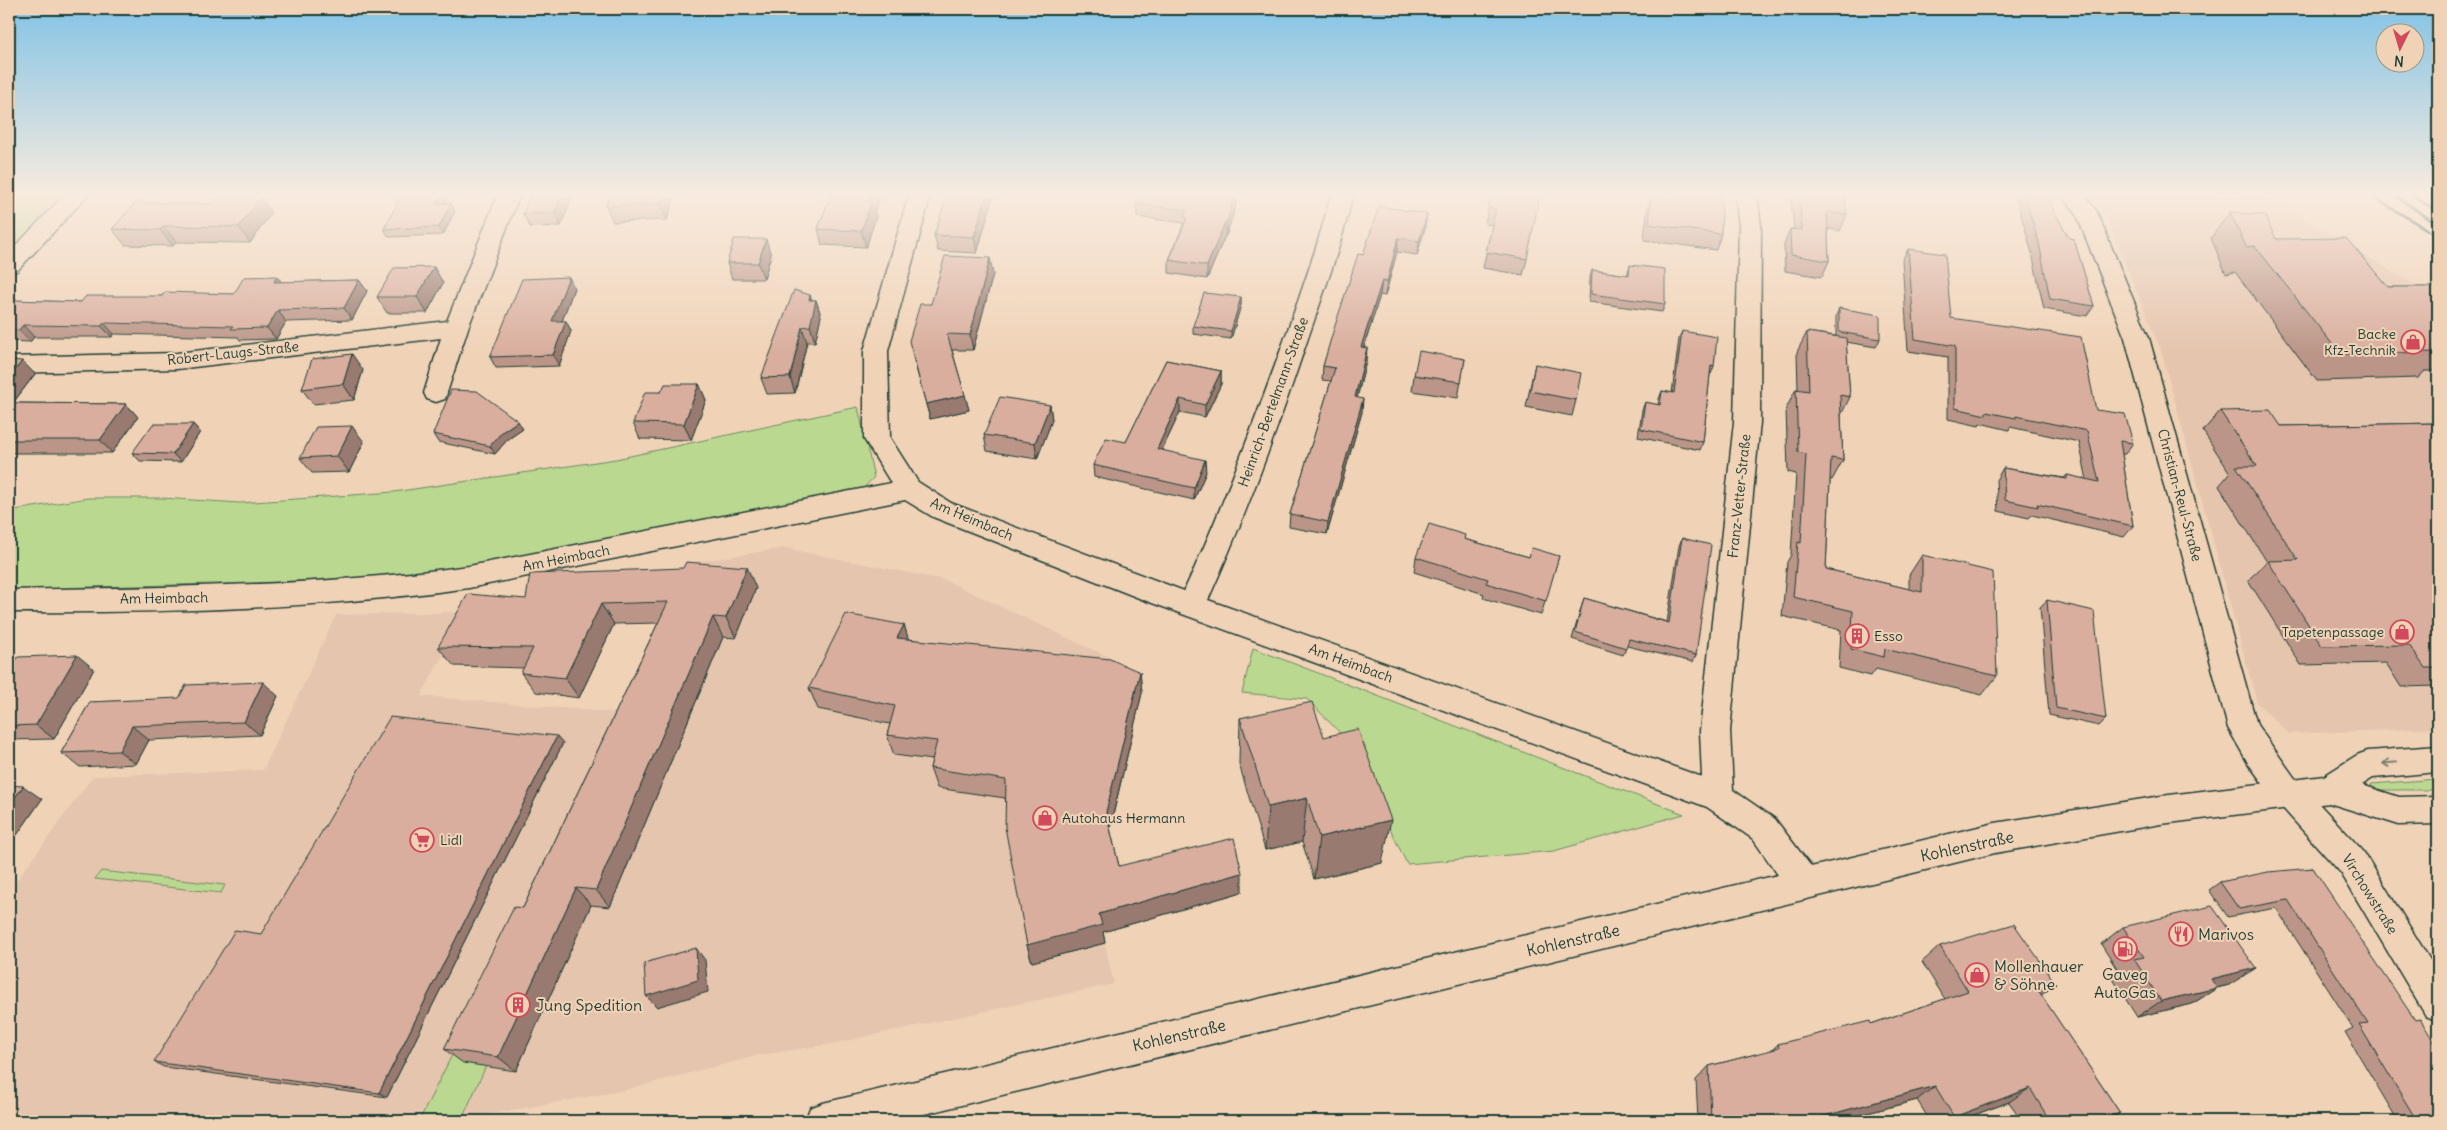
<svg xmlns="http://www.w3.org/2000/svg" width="2447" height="1130" viewBox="0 0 2447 1130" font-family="Delius,sans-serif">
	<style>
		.built { fill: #e5c5ae }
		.green { fill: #bbd890; stroke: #6d8a62 }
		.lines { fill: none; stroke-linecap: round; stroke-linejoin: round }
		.minor-casing { stroke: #1f3d34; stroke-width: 3 }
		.secondary-casing { stroke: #1f3d34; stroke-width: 3 }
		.minor { fill: #f0d3b7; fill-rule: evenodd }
		.secondary { fill: #f0d3b7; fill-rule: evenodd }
		.rail { stroke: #1f3d34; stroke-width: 3 }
		.wall { fill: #bb9688; stroke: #1f3d34 }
		.shaded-wall { fill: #987a6f; stroke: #1f3d34 }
		.building { fill: #d9ae9e; stroke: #1f3d34 }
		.oneway { stroke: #7d806f }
		.labels { text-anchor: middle; stroke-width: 4; stroke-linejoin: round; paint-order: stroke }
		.poi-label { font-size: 14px; fill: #1f3d34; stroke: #f0d3b7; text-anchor: start }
		.street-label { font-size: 14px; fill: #1f3d34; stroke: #f0d3b7 }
		.near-street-label { font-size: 16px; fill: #1f3d34; stroke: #f0d3b7 }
		.near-poi-label { font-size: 16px; fill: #1f3d34; stroke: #f0d3b7; text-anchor: start }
	</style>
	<rect width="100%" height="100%" fill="#f0d3b7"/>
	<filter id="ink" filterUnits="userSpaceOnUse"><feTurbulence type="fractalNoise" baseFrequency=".02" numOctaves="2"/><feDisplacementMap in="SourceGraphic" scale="10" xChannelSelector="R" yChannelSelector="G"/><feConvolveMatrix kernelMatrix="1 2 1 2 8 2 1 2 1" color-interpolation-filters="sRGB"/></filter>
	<g filter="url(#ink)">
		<path class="built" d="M2089,194h174l175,105v429l-149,6 -32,-31 -96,-353 -56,-135z
			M784,548l161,32 174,82 -7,18 -10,252 12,52 -283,60 -75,12 -135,35 -159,28 -25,2h-337l-91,-10v-220l84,-115 170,-6 73,-155 130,-3 -45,84 200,17 74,-151z"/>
		<path class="green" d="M9,196h55l-55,57z
			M858,407l16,70 -14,15 -334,65 -146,23 -371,9v-78l79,-13h73l79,5 154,-11 222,-33z
			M1253,648l431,166 -130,37 -147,13 -59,-123 -41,-42 -65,-6z
			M2438,779v11h-65l-2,-6z
			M101,871l124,14 -4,8 -126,-14z
			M507,945l-21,121 -24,53 -43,2z"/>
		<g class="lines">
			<g class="minor-casing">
				<path id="minor" d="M65,194h24l-72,77 -8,2v-20z
					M498,194h22l-52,134 -23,71 -9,3 -9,-3 -3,-6 17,-55 -264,31 -168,4v-16l168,-4 270,-32z
					M909,194h22l-43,157 2,87 28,44 33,21 233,88c37,-79 67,-160 97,-242 18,-51 37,-102 50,-155h22c-12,53 -31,103 -48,153 -29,86 -60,171 -97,253l494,177 -2,-46 34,-309 5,-196 -4,-32h22l4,32 -1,196 -30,309 3,59 42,29 41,54 4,11 -4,11 -12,4 -12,-4 -39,-56 -46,-32 -563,-207 -211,-83 -28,-17 -436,88c-152,21 -307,25 -460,24v-22c154,-3 307,-3 460,-24l422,-83 -27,-44v-88z
					M2061,194h23l13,18 52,126 108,387 37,52 69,74 75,122v48l-12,-5 -85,-143 -69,-77 -24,-33 -20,-35 -103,-390 -49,-125z"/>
			</g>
			<g class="secondary-casing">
				<path id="secondary" d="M2438,746v26l-65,6 -11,7 37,12 39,-1v28l-39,1 -70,-22 -168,21 -166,29 -1099,268h-91l5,-13 13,-5 1172,-280 166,-27 163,-20 33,-21 11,-4z"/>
			</g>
			<use href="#minor" class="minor"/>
			<use href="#secondary" class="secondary"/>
			<path class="rail" d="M2368,194l70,42
				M2393,194l45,31
				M2411,194l27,18
				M2429,194l9,7"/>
		</g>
		<path class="wall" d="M402,194h47l-4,9h6l4,8 -12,24 -54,2 -5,-8z
			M531,194h42l-12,32 -31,1 -7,-13z
			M610,194h64l1,2 -8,24 -54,2 -7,-16z
			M831,194h50l-7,17 2,6 -10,30 -44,-2 -4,-16z
			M994,194l-17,59 -39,-2 -4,-16z
			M1139,194h97v11l-10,31h-1l-18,43 -38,-6v-13l15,-37 -47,-6 -1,-13z
			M1491,194l36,65 -4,16 -40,-7 9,-43 -7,-1z
			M1671,194h49l1,40 -5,16 -72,-10 3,-29 4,-16 20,3z
			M1795,194h49l3,21 -7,16 -12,-2 1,32 -7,16 -37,-6 -1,-26 6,-16h4l-3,-27z
			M2015,194h30l49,112 -7,10 -43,-7 -12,-56z
			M261,197l10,16 -21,30 -74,-1 -3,4 -48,-1 -13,-16 100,-25z
			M2230,212l46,27 112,48h50v84h-13l-7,7 -101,3 -82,-109 -9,2 -15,-36z
			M1427,214l-2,14 -8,27 -20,-3 -12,44 -5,-1 -16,52 2,14 -9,37 5,14 -35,122 -38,-7 1,-13 41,-133 -9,-1 1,-14 40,-111z
			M1908,249l43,69 145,92 37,33 -8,11h-3l11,72 -9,11 -92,-22 -3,3 -31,-7 -2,-31 7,-12 61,10 3,-3 20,5 -8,-38 -69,-15 -1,3 -29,-7 -1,3 -31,-7v-62l-40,-6 -6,-91z
			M771,255l-7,24h-32l-5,-16z
			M1630,265l35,39 -3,8 -73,-10 1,-24 2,-8 35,5z
			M993,274l-20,76h-21l17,60 -39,9 -17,-62 18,-53z
			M277,276l4,6 78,-2 8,11 -15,29 -66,2 -10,17 -36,1 -2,-3 -124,-3 -2,3h-78l-4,5 -21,-1v-41l72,2 81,-6 72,-2z
			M443,283l-16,30h-40l-10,-16z
			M574,288l-12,33h4l5,10 -12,35 -63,2 -6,-11z
			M810,295l2,5h4l5,16 -6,26h-8l-12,51 -28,1 -6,-16z
			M1241,297v8l-10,34 -38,-5v-8z
			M1839,308l41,31 -4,8 -30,-5 4,55 -9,18 2,45 -11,20 -2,-1 -4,90 83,20v-14l13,-20 75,121 -15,19 -106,-26 -5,7 -32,-8 2,-38 -59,-14 5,-54 4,-7 5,-81 -8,-2 -2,-63 10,-20h2l-1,-37 10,-20 29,4v-20z
			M1682,331l32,35 -3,8h-1l-7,68 -3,8 -62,-13 4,-27 3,-8 13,3 1,-6 3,-8 10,2 7,-54z
			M1465,359l-7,39 -46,-7 2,-16z
			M9,360l26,14 -22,29 113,1 12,13 -26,36h-103z
			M1166,360l55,11v13l-16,33 -25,-5 -18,38 44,22 -12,28 -100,-23 -1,-12 33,-23z
			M1535,364l41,36 -4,16 -46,-9z
			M363,370l-9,30 -41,4 -11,-15z
			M699,384l7,16 -15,40 -51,-1 -7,-16 28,-31z
			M1050,405l2,15 -15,39 -50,-8 -3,-16z
			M2220,411l61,15 157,-3v263l-37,1 -15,-24 -85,2 -53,-85 19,-18 -48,-76 11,-13 -27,-42z
			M193,424l7,8 -19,30 -41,-1 -8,-8z
			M523,429l-16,11 -12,14 -57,-12 -5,-8z
			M364,442l-15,30 -37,1 -12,-15z
			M1682,538l14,117 -3,7 -66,-16 -4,9 -51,-16 12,-41 83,24 12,-76z
			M1464,539l65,18 30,-1 -18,59 -58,-17 1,-4 -70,-22 2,-15z
			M756,588l-20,50 -13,-1 -113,270 -19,-2 -75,166 -53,-8 -19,-14 79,-141 135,-285 -44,1 -35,74 -43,-6 -15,-19 3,-5 -70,-2 -16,-19 88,-48z
			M2047,600l59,119 -7,7 -50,-11 -9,-108z
			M904,625l4,14 232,33 2,21 -32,135 9,38 123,26 -139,40 2,11 -73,19 -5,-17 -22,-147 -68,-10 -7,-20 2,-8 -38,-5 -7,-20 3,-11 -72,-15 -9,-21z
			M9,665l85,4 -40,70 -45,1z
			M278,696l-18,39 -111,5 -13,24 -56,3 -19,-14 29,-51z
			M1240,718l84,19 58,126 -68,16 -12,-37 -37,8 -26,-86z
			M563,743l-176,354 -223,-30 -10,-5 107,-128z
			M9,785l33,14 -25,36h-8z
			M2313,868l125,253h-40l-53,-89 8,-4 -77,-120 -48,9 -19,-27 11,-8z
			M2123,927l106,58 -12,3 -25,16 -55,13 -26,-41 7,-5 -17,-27z
			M1940,946l101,49 79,118 -14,8h-85l-12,-19 -51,19h-28l-13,-21 -80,21h-139l-2,-41 13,-14 63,-16 6,-6 93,-20 74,-25 -23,-37z"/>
		<path class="shaded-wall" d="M441,194h8l-8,18 -5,-8z
			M562,194h11l-12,32 -6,-13z
			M664,194h10l1,2 -8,24 -7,-16z
			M870,194h11l-7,17 2,6 -10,30 -5,-16 7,-30z
			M987,194h7l-17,59 -3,-16z
			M1235,194h1v11l-10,31 1,-14z
			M261,197l10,16 -21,30 -11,-16z
			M451,203l4,8 -12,24 -4,-8z
			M1427,214l-2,14 -8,27 2,-14z
			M1225,222v14l-18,43v-13z
			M164,226l12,16 -3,4 -13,-16z
			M1398,238l-1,14 -12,44 2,-14z
			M766,239l5,16 -7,24 -6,-16z
			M990,258l3,16 -20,76 -3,-15z
			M434,267l9,16 -16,30 -10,-16z
			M277,276l9,12 -12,-6z
			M569,277l5,11 -16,44 -6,-11z
			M359,280l8,11 -15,29 -8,-12z
			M1382,281l-2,14 -20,65 1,-13z
			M810,295l4,13 2,-8 5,16 -6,26 -5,-16 -1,-26z
			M1241,297v8l-10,34v-8z
			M278,310l8,12 -10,17 -9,-11z
			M566,321l5,10 -12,35 -6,-11z
			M104,323l10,11 -2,3 -11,-11z
			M23,325l11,12 -4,5 -11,-12z
			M802,327l5,15 -12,51 -5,-16z
			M1367,348l-1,13 -12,50 1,-14z
			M352,354l11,16 -9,30 -11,-16z
			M22,361l13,13 -26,34v-30z
			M1221,371v13l-16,33v-12z
			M699,384l7,16 -15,40 -7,-16z
			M965,395l4,15 -39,9 -4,-15z
			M1180,399v13l-23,49v-12z
			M1363,399l-1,13 -35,122 1,-12z
			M126,404l12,13 -26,36 -12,-13z
			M1050,405l2,15 -15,39 -2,-16z
			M518,421l5,8 -16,11 -12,14 -5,-8 12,-14z
			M193,424l7,8 -19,30 -8,-8z
			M352,426l12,16 -15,30 -12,-16z
			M1205,460l1,12 -12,28v-12z
			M747,567l9,21 -20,50 -10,-20z
			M601,604l13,20 -35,74 -14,-20z
			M713,617l10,20 -113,270 -14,-17z
			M904,625l7,22 -14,-9z
			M77,655l17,14 -40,70 -18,-14z
			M1140,672l2,21 -33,138 -3,-19z
			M263,682l15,14 -18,39 -16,-13z
			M132,726l17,14 -13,24 -17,-13z
			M557,736l6,7 -176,354 -8,-4z
			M23,786l19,13 -25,36 -8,-5v-24z
			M1307,798l-5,44 -37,8 3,-43z
			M1391,820l-9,43 -68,16 5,-42z
			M1242,873v19l-139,40 2,11 -73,19 -5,-17 72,-31z
			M576,888l15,17 -75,166 -18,-14z
			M696,948l9,12 3,32 -51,15 -11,-11z
			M2256,968l-27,17 -44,10 26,-16z
			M2056,984l-21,16 3,-10z
			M2217,988l-25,16 -55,13 24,-16z
			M1935,1086l-18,14 -80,21h-31z
			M2030,1088l-21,14 -51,19h-10l6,-4z
			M2120,1113l-14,8h-10z"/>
		<path class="building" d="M402,194h39l-5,10 15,-1 -12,24 -55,2z
			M531,194h31l-7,19 -32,1z
			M610,194h54l-4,10 -54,2z
			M831,194h39l-2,7h4l-11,30 -43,-2z
			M948,194h39l-13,43 -40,-2z
			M1139,194h96l-8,28h-2l-18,44 -38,-6 18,-42 -3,-1 3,-7 -51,-6z
			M1491,194h49l-13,65 -41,-7 10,-43 -8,-1z
			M1677,194h43l2,17 -1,23 -72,-10 2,-29 27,4z
			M1799,194h45l3,21 -20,-3 2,49 -38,-6 -1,-26 12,1z
			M2024,194h21l24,44 5,1 20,67 -44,-7 -11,-56z
			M217,197h44l-22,30 -75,-1 -4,4 -48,-1 24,-27 76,2z
			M1379,206l48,8 -8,27 -21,-3 -11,44 -5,-1 -21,66 6,1 -12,49 8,2 -35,123 -38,-8 45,-146 -12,-2 9,-31 26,-81 5,1z
			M2230,212l34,3 12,24 70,-1 42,49h50v65l-98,2 -85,-108 -9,1z
			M734,239h32l-8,24h-31z
			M1908,249l37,5 6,64 130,19 15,73 29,4 8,29 -13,-2 13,85 -96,-22 1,3 -33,-7 -2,-32 64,11v-4l32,7 -12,-51 -71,-15v2l-30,-6v3l-31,-7v-62l-40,-7z
			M945,256l45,2 -20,77 -23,-1 18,61 -39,9 -17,-63 11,-37h11z
			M1630,265l35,4v35l-74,-10 1,-24 37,5z
			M434,267l-17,30h-40l17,-29z
			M277,276l-3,6 85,-2 -15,28 -66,2 -11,18 -36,1 2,-3 -129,-3 -3,3 -78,-1 -4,5h-10v-30l72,2 5,-6h76l3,-4 69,2 10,-17z
			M569,277l-17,44h14l-13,34 -63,2 32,-78z
			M794,290l16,5 -1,5h7l-6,26 -8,1 -12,50 -29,1z
			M1204,293l37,4 -10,34 -38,-5z
			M1839,308l41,7v24l-41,-7z
			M1682,331l35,6 -3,29 -3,-1 -8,77 -62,-13 4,-27 15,3 2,-14 12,2z
			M1807,332l39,6 4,59 -10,-2 3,65 -12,-2 -5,111 96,23v-37l71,17 4,104 -112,-27 -1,8 -33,-8 2,-38 -60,-14 5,-55 3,1 5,-89 -8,-2 -2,-63 13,2z
			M1419,351l46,8 -4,23 -47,-7z
			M352,354l-9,30 -41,5 10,-30z
			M9,360l13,1 -13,17z
			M1166,360l55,11 -16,34 -25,-6 -23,50 48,11 -11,28 -101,-23 13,-27 20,4z
			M1535,364l46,9 -5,27 -46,-9z
			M665,384h34l-15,40 -51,-1 12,-31h16z
			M451,390l26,1 41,30 -16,11 -12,14 -57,-12z
			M1000,397l50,8 -15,38 -51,-8z
			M9,403l117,1 -26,36h-91z
			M2270,410l11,16 157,-3v245h-13l-16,-23 -87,1 -54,-85 30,-1 -62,-94h21l-37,-55z
			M153,424h40l-20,30 -41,-1z
			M352,426l-15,30 -37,2 16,-31z
			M1429,524l36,11 -1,4 65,18 3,-9 27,8 -13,45 -60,-18 2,-4 -72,-22z
			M1682,538l29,7 -15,110 -67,-16 -3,9 -51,-16 9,-34 85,25z
			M686,562l61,5 -21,51 -13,-1 -117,273 -20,-2 -78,169 -54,-8 70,-142 9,1 145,-306 -67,2 -36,74 -44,-5 12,-25 -95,-1 30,-53 58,5 4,-25 153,-6z
			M2047,600l47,11 12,108 -50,-11z
			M846,614l58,11 -7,13 213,21 30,13 -34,140 13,54 115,-28 8,35 -143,41 3,11 -75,20 -22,-118 1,-47 -76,-12 7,-27 -50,-6 8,-29 -86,-18z
			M77,655l-41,70 -27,1v-61h4l5,-8z
			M263,682l-19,40 -112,4 -13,25 -58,2 29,-51 89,-4 7,-13z
			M1312,702l12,35 34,-8 33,91 -72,17 -12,-39 -39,9 -28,-89z
			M390,717l167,19 -178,357 -225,-31 81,-132 26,4z
			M9,785l14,1 -14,20z
			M2313,868l102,152 5,-1 18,29v73h-21l-58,-96 9,-1 -80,-124 -49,9 -19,-27 48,-10z
			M2212,906l44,62 -45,11 6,9 -56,13 -27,-42 10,-2 -21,-30z
			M2014,924l42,60 -18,6 82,123 -24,8h-46l-20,-33 -76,29 -19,-31 -129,35h-95l-2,-55 70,-18 -1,-4 92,-23 1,3 97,-33 -28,-45z
			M696,948l2,32 -52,16 -2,-33z"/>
		<defs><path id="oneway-shaft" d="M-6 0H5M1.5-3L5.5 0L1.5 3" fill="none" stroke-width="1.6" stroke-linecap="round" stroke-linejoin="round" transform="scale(1.25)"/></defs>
		<use class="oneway" href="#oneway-shaft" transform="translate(2390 763) rotate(175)"/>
	</g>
	<linearGradient id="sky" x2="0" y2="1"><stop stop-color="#82c3e6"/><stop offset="0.55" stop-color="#f8ebdf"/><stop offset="1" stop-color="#f8ebdf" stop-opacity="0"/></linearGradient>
	<rect width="2447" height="353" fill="url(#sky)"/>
	<defs>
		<g id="shop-ring" transform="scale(1.25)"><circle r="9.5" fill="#f0d3b7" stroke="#d1495b" stroke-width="1.5"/><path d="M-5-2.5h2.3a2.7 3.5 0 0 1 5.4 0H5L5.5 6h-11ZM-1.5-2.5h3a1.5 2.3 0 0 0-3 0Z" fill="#d1495b"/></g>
		<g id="building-ring" transform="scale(1.25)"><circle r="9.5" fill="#f0d3b7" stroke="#d1495b" stroke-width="1.5"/><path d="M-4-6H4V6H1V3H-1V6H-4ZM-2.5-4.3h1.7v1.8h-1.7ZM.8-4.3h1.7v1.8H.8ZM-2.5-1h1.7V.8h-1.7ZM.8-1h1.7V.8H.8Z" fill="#d1495b"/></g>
		<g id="supermarket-ring" transform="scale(1.25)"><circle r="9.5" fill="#f0d3b7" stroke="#d1495b" stroke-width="1.5"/><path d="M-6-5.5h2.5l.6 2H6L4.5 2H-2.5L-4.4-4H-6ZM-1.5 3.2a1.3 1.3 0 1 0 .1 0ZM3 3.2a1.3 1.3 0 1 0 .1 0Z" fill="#d1495b"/></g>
		<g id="restaurant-ring" transform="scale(1.25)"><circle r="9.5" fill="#f0d3b7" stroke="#d1495b" stroke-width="1.5"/><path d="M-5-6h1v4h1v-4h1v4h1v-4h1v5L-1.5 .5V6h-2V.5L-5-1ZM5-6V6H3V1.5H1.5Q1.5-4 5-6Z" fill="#d1495b"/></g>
		<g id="fuel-ring" transform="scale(1.25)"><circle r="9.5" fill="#f0d3b7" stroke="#d1495b" stroke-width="1.5"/><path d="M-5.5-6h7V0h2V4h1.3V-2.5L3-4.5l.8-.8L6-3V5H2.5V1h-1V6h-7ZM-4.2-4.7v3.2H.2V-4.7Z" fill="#d1495b"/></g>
	</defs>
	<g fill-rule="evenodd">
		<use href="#shop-ring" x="2413" y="342"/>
		<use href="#shop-ring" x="2402" y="632"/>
		<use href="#building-ring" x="1857" y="636"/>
		<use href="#shop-ring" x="1045" y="818"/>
		<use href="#supermarket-ring" x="422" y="840"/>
		<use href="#restaurant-ring" x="2181" y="934"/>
		<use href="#fuel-ring" x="2125" y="949"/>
		<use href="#shop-ring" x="1977" y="975"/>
		<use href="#building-ring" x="518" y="1005"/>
	</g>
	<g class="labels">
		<g class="poi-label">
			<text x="2396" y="339" text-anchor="end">Backe<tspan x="2396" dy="16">Kfz-Technik</tspan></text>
			<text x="2384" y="637" text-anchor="end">Tapetenpassage</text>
			<text x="1874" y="641">Esso</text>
			<text x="1062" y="823">Autohaus Hermann</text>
			<text x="440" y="845">Lidl</text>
		</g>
		<g class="street-label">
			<text transform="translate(233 353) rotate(-6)" y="5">Robert-Laugs-Straße</text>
			<text transform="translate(1273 402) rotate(-70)" y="5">Heinrich-Bertelmann-Straße</text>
			<text transform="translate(2180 495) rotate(75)" y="5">Christian-Reul-Straße</text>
			<text transform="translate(1739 496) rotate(-84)" y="5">Franz-Vetter-Straße</text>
			<text transform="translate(972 519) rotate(23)" y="5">Am Heimbach</text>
			<text transform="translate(566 558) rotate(-11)" y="5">Am Heimbach</text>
			<text transform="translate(164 598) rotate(-1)" y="5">Am Heimbach</text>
			<text transform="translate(1351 663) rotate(20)" y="5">Am Heimbach</text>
			<text transform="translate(2370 894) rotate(58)" y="5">Virchowstraße</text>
		</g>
		<g class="near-street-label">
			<text transform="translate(1967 846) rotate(-12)" y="6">Kohlenstraße</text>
			<text transform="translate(1573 940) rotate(-13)" y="6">Kohlenstraße</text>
			<text transform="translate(1179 1035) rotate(-13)" y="6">Kohlenstraße</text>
		</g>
		<g class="near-poi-label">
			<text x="2198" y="940">Marivos</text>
			<text x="1994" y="972">Mollenhauer<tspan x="1994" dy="18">&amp; Söhne</tspan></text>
			<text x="2125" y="980" text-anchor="middle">Gaveg<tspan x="2125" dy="18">AutoGas</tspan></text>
			<text x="536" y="1011">Jung Spedition</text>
		</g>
	</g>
	<rect width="2447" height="1130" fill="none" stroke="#f0d3b7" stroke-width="30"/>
	<rect x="15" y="15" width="2417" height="1100" fill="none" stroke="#1f3d34" stroke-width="2" filter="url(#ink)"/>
	<g transform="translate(2400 48) rotate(185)"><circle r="24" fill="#f0d3b7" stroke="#9c9783"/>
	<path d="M0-4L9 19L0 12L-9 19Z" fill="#d1495b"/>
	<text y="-8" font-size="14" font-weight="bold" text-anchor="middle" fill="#1f3d34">N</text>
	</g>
</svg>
